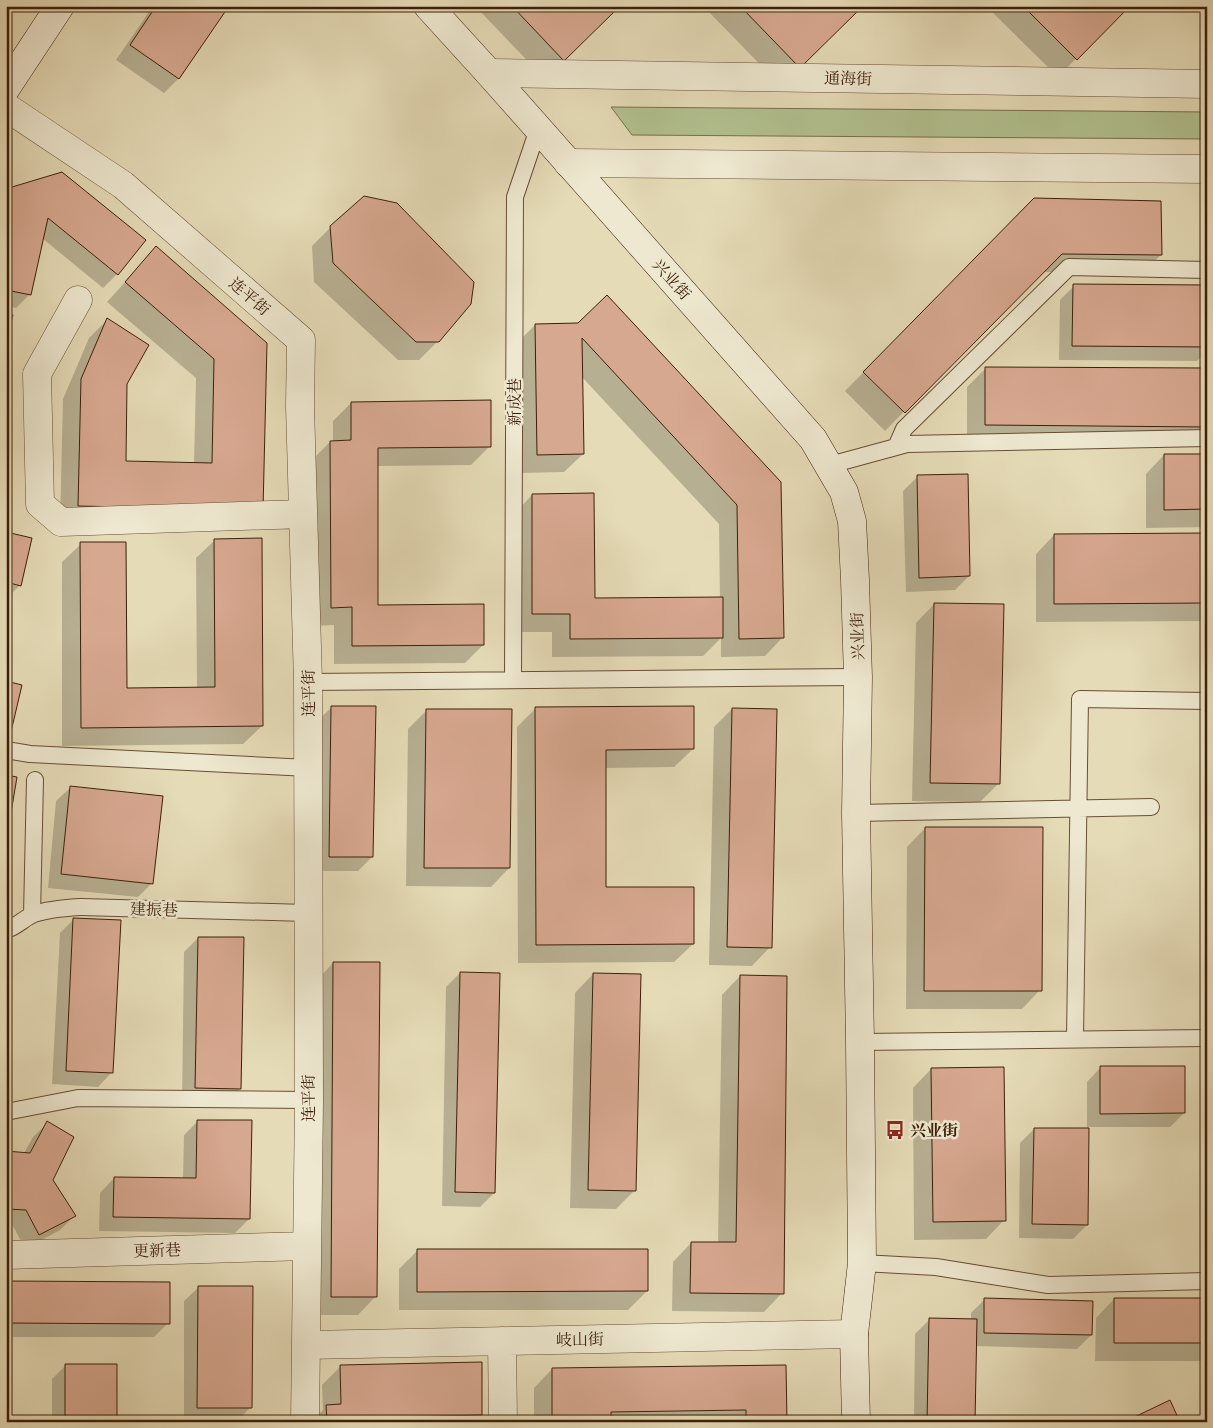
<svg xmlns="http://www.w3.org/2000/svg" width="1213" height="1428" viewBox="0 0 1213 1428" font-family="Cardo,'Noto Serif SC',serif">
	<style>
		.green { fill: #b2c190; stroke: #78704c }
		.shadow { fill: #0003 }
		.building { fill: #d7a890; stroke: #3d1f09 }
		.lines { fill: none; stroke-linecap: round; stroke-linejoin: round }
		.service-casing { stroke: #674e34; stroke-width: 18 }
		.minor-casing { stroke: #674e34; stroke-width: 29 }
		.tertiary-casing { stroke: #674e34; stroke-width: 29 }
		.secondary-casing { stroke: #3d1f09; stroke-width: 29 }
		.service { stroke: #eee8d0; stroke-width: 16 }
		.minor { stroke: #eee8d0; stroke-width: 28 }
		.tertiary { stroke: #eee8d0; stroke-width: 28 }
		.secondary { stroke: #eee8d0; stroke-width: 28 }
		.labels { text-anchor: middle; stroke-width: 5; stroke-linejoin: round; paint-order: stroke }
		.street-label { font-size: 16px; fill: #3d1f09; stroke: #eee8d0 }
		.poi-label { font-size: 16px; font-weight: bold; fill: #3d1f09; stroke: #eee8d0; text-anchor: start }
	</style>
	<rect width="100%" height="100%" fill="#e5dbb7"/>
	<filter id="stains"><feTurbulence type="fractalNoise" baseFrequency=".004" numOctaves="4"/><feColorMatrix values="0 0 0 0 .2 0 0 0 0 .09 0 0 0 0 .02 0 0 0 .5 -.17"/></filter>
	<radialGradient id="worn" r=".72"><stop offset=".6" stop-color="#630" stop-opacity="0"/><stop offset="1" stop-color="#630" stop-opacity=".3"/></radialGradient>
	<path class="green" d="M611,107l596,5v27l-575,-4z"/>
	<path class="shadow" d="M6,6h10l-7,7 -3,-2z
		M153,6h75l-50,73 -14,14 -48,-33z
		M475,6h137l-16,22 -52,50z
		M703,6h159l-81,80z
		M996,6h132l-70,71 -67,-66z
		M12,188l105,86 -14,14 -61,-50 -12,56 -14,14 -10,-2v-112z
		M1035,199l126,56 -19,18 -100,-1 -157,159 -40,-40z
		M331,227l107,114 -19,19h-21l-84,-78 -2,-36z
		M156,248l110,95 -4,167 -202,14 3,-125 26,-61 18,-18 18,64v78l69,2 2,-86 -89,-76z
		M1074,286l133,1v64l-10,10 -138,-1 1,-60z
		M578,324l202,158 3,155 -18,19 -44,1v-19l-18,18 -151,1v-25h-38v-118l18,-19 61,104h127l-1,-75 -138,-148 2,78 -19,18 -45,1 -2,-130 18,-18z
		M986,368l221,2v64l-240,9v-56z
		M351,403l139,43 -19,19 -94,1v141l106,38 -18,18 -131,1v-39l-21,1 -1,-166 18,-18h3v-21z
		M1164,455h43v72l-61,1v-54z
		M917,477l52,99 -14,14 -49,2 -3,-101z
		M6,533l14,52 -14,14z
		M1207,534v87l-171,1v-68l18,-19z
		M215,540l47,186 -19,18 -181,2v-184l19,-18 45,145h71l-1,-131z
		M934,604l65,179 -19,19 -68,-1 4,-178z
		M332,707l40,150 -14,14h-42l1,-150z
		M536,708l157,41 -19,18 -69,1v120l88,56 -19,18 -156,1 -1,-236z
		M732,709l38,238 -18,19 -43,-1 5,-238z
		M427,710l82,158 -18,19 -85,-1 2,-157z
		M71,787l81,96 -14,14 -90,-9 8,-87z
		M925,828l115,162 -18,19h-116l1,-162z
		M74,919l38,153 -14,15 -46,-3 8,-151z
		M198,938l42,151 -14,14 -44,-1 2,-150z
		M333,963l43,333 -18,19h-45l2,-333z
		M460,973l34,220 -14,14 -38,-1 4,-219z
		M593,974l42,216 -19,19 -46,-1 5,-215z
		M740,976l42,317 -18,19 -92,-1 1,-49 18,-19 27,1 4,-249z
		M1101,1067l83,46 -14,14h-82l-1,98 -14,14 -54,-1 1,-95 14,-14 53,1v-48z
		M931,1069l73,151 -18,19 -72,1 -1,-152z
		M198,1121l51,98 -14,14 -136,-2 1,-38 14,-15 69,1 1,-44z
		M48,1123l4,57 22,36 -14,14 -35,19 -13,-25 -6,-1v-71l18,1 9,-16z
		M418,1250l229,41 -19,19h-229v-41z
		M6,1282l162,41 -14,14h-148z
		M199,1287l51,121 -14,14h-52v-121z
		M985,1299l106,36 -14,14 -102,-3 -1,76h-60l1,-88 15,-15 41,1v-7z
		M1114,1299h93v62h-112l1,-43z
		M66,1365l49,57h-63v-43z
		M341,1366l140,48 -8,8h-162l12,-12 -1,-25z
		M785,1366l1,56h-252v-34l18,-19z"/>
	<path class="building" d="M156,6h73l-50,73 -49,-34z
		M512,6h102l3,3 -53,52z
		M740,6h123l-63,62z
		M1023,6h107l-53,54z
		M62,172l84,68 -28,35 -70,-57 -17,77 -25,-5v-80l6,-23z
		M364,196l33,7 77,79 -3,22 -32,38h-23l-83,-79 -3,-37z
		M1034,198l127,3 1,54 -100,-1 -157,159 -42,-41z
		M156,246l111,97 -4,167 -185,-4 3,-127 26,-61 42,27 -22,39 -1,77 86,2 2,-104 -89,-77z
		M1073,284l134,1v62l-135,-1z
		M607,295l174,187 3,156 -45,1 -2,-134 -155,-167 2,116 -47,1 -2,-131 43,-1z
		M6,313l7,2 -7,25z
		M985,367l222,1v59l-222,-2z
		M491,400v47l-113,1v157l106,-1v41l-132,1v-39l-21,1 -1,-167 21,-1v-38z
		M1164,454h43v55l-43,1z
		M968,474l2,102 -51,2 -2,-103z
		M594,493l1,105 128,-1v41l-153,1v-25h-38v-120z
		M6,532l26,6 -11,48 -15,-4z
		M1207,533v70l-153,1v-70z
		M262,538l1,188 -182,2 -1,-186h46l1,146 88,-1 -1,-148z
		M934,603l70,1 -4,180 -70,-1z
		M6,681l16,4 -12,51 -4,-1z
		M331,706h45l-3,151h-44z
		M694,706v43l-88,1v137h88v57l-158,1 -1,-238z
		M732,708l45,1 -5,239 -45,-1z
		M426,709h86l-2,159h-86z
		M6,775l11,2 -11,66z
		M70,786l93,10 -10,88 -92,-10z
		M925,827h118l-1,164h-118z
		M73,918l48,2 -8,153 -47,-2z
		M198,937h46l-3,152 -46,-1z
		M333,962h47l-3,335h-46z
		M460,972l40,1 -5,220 -40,-1z
		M593,973l48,1 -5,217 -48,-1z
		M740,975l47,1 -3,318 -94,-1 1,-51h45z
		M1100,1066h85v47l-85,1z
		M1004,1067l2,154 -73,1 -2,-154z
		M197,1120h55l-2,99 -137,-2 1,-40 82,1z
		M47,1121l27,16 -21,43 23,36 -37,19 -13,-25 -20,-1v-58l24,2z
		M1034,1128h55l-1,97 -56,-1z
		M417,1249h231v42l-231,1z
		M6,1281l164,1v42l-164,-1z
		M198,1286h55l-1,122h-55z
		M984,1298l109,3 -1,34 -108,-2z
		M1114,1298h93v45h-93z
		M929,1318l48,1 -2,103h-48z
		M482,1362v53l-93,2v5h-62l-1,-17 15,-1 -1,-39z
		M65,1364h52v58h-52z
		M786,1365l1,57h-41v-12l-135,2v10h-59v-54z
		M1170,1400l10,22h-56z"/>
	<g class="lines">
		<g class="service-casing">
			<path id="service" d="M896,447l8,-18 165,-162 138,3
				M830,465l77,-21 300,-6
				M513,680l2,-483 23,-68
				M308,682l550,-5
				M6,750l24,4 278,14
				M856,813l295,-6
				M32,915l3,-135
				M6,930c11,-3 18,-12 28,-16 15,-5 32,-6 47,-7l226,6
				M1075,1038l5,-339 127,2
				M860,1042l347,-4
				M6,1112l72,-14 231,2
				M862,1263l74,4 112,18 159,-4"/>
		</g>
		<g class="minor-casing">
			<path id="minor" d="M6,107l117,78 178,155 -1,66 8,276 1,418 -4,322
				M78,300l-41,74 3,130 21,18 242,-8
				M6,1255l301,-9
				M502,1341l1,81
				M306,1345l548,-11"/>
		</g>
		<g class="tertiary-casing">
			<path id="tertiary" d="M489,73l718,11
				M568,163l639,6"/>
		</g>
		<g class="secondary-casing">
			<path id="secondary" d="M428,6l61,67 324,366 31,53 8,29 3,59 3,97 -2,136 4,229 2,221 -8,71 2,88
				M6,88l54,-82"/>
		</g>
		<use href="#service" class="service"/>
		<use href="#minor" class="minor"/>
		<use href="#tertiary" class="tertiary"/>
		<use href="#secondary" class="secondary"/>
	</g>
	<defs>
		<g id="bus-bare" transform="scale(1.5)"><path d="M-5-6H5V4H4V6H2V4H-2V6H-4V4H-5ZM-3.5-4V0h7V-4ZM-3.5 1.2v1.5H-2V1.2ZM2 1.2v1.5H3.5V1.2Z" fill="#8f2418" stroke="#eee8d0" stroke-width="2.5" paint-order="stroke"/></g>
	</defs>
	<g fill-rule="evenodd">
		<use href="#bus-bare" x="895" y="1130"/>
	</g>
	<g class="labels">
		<g class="street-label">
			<text transform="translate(848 78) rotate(1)" y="6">通海街</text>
			<text transform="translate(672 279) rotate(48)" y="6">兴业街</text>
			<text transform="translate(250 296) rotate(41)" y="6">连平街</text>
			<text transform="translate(514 402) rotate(-90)" y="6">新成巷</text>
			<text transform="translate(857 636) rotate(-91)" y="6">兴业街</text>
			<text transform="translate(308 693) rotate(-90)" y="6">连平街</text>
			<text transform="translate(154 909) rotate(2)" y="6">建振巷</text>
			<text transform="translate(308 1098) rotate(-90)" y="6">连平街</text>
			<text transform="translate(157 1250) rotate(-2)" y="6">更新巷</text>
			<text transform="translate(580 1339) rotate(-1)" y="6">岐山街</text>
		</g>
		<g class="poi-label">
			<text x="910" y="1136">兴业街</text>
		</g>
	</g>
	<rect width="1213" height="1428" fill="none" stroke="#e5dbb7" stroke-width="25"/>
	<rect x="8" y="8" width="1198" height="1413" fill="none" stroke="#3d1f09" stroke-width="2.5"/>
	<rect x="12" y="12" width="1188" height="1403" fill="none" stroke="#3d1f09"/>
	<rect width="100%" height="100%" filter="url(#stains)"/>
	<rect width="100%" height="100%" fill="url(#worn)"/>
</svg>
